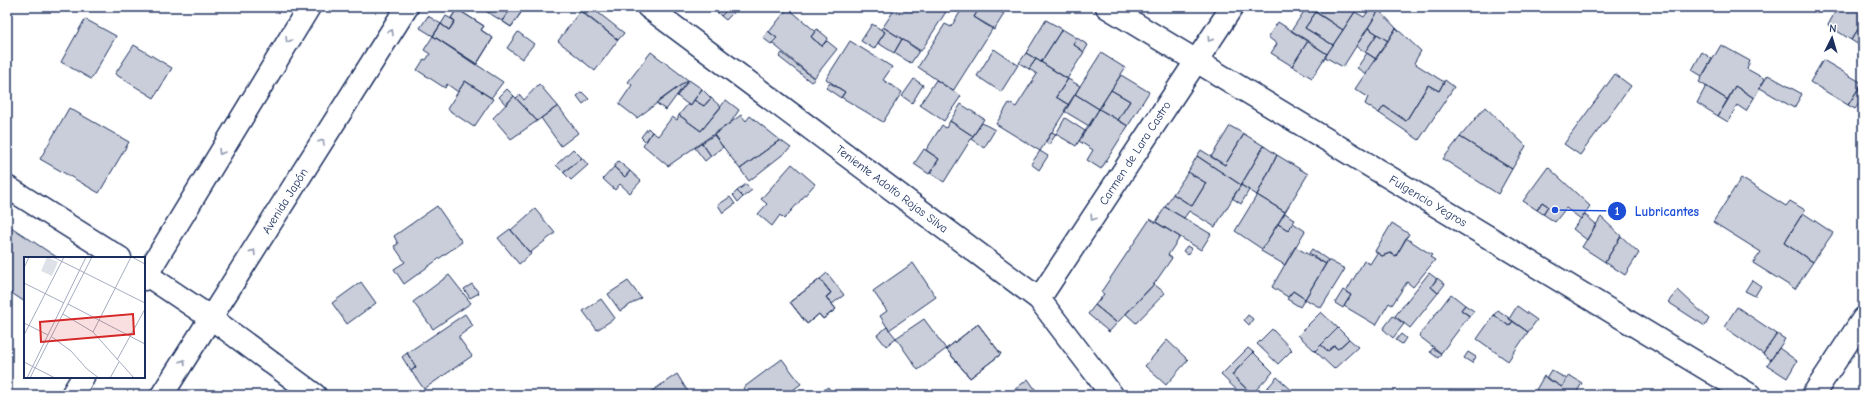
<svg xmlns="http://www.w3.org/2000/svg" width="1870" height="402" viewBox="0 0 1870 402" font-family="'Comic Neue',sans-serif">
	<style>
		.building { fill: #caceda; stroke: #1b2f5e }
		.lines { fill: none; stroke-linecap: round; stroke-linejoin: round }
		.street-casing { stroke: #1b2f5e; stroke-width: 25 }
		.secondary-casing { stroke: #1b2f5e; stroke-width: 25 }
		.street { stroke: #fff; stroke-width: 22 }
		.secondary { stroke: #fff; stroke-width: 22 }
		.oneway { stroke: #8d97ae }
		.labels { text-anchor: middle; stroke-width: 3.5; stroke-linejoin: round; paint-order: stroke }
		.street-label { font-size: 12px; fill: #1b2f5e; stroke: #fff }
		.inset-road { fill: none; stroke: #a4acbf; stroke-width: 1 }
		.view { fill: #d62828; fill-opacity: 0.15; stroke: #d62828; stroke-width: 2 }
		.inset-edge { fill: none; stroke: #1b2f5e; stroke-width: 2 }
		.leader { fill: none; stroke: #1d4ed8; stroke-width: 1.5 }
		.callout-dot { fill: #1d4ed8; stroke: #fff; stroke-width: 1.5 }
		.mark-label { font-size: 12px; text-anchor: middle; font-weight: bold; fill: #fff }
		.callout-label { font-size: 13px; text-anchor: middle; font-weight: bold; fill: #1d4ed8; stroke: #fff; stroke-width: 3.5; stroke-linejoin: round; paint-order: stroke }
	</style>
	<rect width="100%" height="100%" fill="#fff"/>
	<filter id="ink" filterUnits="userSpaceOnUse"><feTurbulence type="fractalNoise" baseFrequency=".025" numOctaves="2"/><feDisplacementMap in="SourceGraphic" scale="8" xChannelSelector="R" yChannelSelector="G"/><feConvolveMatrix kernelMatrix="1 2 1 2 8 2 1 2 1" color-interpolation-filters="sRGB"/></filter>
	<g filter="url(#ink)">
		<path class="building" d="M479,7h33l-10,14z
			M512,7h13l-14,20 -9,-6z
			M512,7h13l-14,20 -9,-6z
			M582,7h9l33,26 -6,7 -38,-30z
			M712,7h18l-9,9z
			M730,7h9l-13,13 -5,-4z
			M899,7h50l-28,44 -38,-24 12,-18 2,1z
			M958,7h22l-6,10 19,11 -40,63 -35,-24 27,-43 6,3 11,-18z
			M980,7h13l11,7 -10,16 -20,-13z
			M1307,7h51l-15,23z
			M1307,7l9,5 -11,16 28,17 -8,12 2,-3 -36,-23z
			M1371,7h4l4,3 -36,57 -18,-10 30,-45 9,5z
			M1838,7h19l6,4v11l-12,18 -23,-15z
			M788,8l27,23 -4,6 11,9 5,-5 10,8 -23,29 -42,-35 5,-5 -8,-6z
			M457,9l27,17 -3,4 12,8 -17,27 -43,-29 8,-12 8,6 6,-9 -4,-3z
			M457,9l27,17 -3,4 12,8 -16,26 -44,-28 8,-12 8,6 6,-9 -4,-3z
			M1379,10l17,18 -8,13 -20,-13z
			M580,11l38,29 -23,31 -37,-30z
			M1316,12l27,18 -10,15 -28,-17z
			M428,16l13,8 -8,12 -13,-8z
			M446,16l9,5 -6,9 -8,-6z
			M85,19l31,17 -25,43 -30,-17z
			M1046,20l16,9 -21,33 -15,-9z
			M1278,22l30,19 -16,25 -21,-13 6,-9 -9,-7z
			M1863,22v17l-4,6 -8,-5z
			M872,24l13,8 -11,17 -13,-8z
			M883,27l19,12 -8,14 -16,-10 7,-11 -4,-3z
			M1368,28l9,6 -12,18 -9,-6z
			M1396,28l25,23 -7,12 30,19 -5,9 -11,-6 -22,36 -22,-15 -5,7 -14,-9 3,-7 -13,-8z
			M817,29l11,9 -6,8 -11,-9z
			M1062,29l15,9 -4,6 11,8 -17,27 -26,-17z
			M768,31l9,7 -6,6 -8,-6z
			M518,32l16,12 -12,15 -15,-11z
			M1377,34l11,7 -12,18 -11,-7z
			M433,36l70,46 -12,16 -26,-17 -7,11 -11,-8 -2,4 -28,-18 7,-11 2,1 4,-6 -6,-4z
			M1077,38l11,7 -4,7 -11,-8z
			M902,39l17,12 -8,12 -17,-10z
			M850,41l42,26 -9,13 19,12 -19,30 -42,-25 4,-5 -19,-13z
			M1308,41l19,13 -15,24 -20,-12z
			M134,45l38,23 -18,30 -39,-24z
			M1721,45l29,16 -3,8 18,10 -11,19 -19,-12 -7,14 -29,-18z
			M994,49l24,16 -17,27 -24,-16z
			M651,52l37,28 -51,38 -18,-14 13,-19 -4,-3z
			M1702,52l10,7 -10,17 -10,-6z
			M782,53l20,16 13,10 -4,3 -32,-25z
			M1026,53l10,6 -7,10 -10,-6z
			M1101,53l24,15 -26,41 -24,-15z
			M1367,53l9,6 -10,15 -9,-6z
			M1036,59l32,20 -12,18 13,8 -29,46 -44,-27 13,-21 7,4 21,-33 -8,-5z
			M1823,60l39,23 -14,22 -38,-23z
			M1615,74l16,12 -51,69 -16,-11z
			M1121,75l28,17 -21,34 -10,-6 12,-19 -19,-11z
			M1768,75l34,19 -8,14 -34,-20z
			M914,79l9,6 -11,18 -10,-7z
			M1068,79l12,7 -11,19 -13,-8z
			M688,80l-22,30 -10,-7z
			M689,80l13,9 -12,17 -13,-10z
			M936,80l25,16 -17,25 -24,-16z
			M1445,80l9,7 -35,53 -40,-27 5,-7 22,15 22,-36 11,6z
			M465,81l28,18 -19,28 -27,-18z
			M830,83l15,9 -4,6 -15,-10z
			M1862,83l1,15 -8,11 -7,-4z
			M539,84l19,22 -21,15 -21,-23 4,-3 4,5z
			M1706,86l22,14 -10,16 -21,-13z
			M1735,86l19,12 -8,13 -9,-6 -9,17 -10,-6z
			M507,89l7,7 -8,9 -7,-8z
			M702,89l9,9 -7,8 -10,-6z
			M1111,90l19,11 -12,19 -19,-11z
			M582,92l7,7 -6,5 -6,-8z
			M1075,94l24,15 -10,17 -25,-15z
			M514,96l23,25 -26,18 -18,-21z
			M711,98l10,9 -20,24 -22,-16 9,-11 2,2 4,-6 10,6z
			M726,100l13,10 -8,12 -63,44 -25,-21 9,-13 6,4 14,-19 5,3 2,-5 22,16z
			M961,104l23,15 -11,17 -23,-15z
			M558,106l20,27 -17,13 -20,-28z
			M1485,107l41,39 -14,23 -52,-32z
			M69,108l60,34 -30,51 -59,-34z
			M1099,109l29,17 -27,43 -14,-9 6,-10 -14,-9z
			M741,115l5,6 4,-5 30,24 -40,29 -26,-34z
			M1065,118l20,13 -9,15 -20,-12z
			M950,121l23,15 -29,46 -14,-9 9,-14 -13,-9 16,-25 4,3z
			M982,123l13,7 -11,18 -13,-9z
			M1230,126l14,8 -19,31 -14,-8z
			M648,128l4,4 -6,10 -5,-5z
			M1052,132l4,2 -7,11 -4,-3z
			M1244,134l20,12 -23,39 -44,-29 4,-6 24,15z
			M714,135l9,12 -12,9 -9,-13z
			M1460,137l52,32 -14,25 -55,-35z
			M780,140l11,8 -42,33 -9,-12z
			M702,143l9,13 -6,5 -10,-13z
			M1264,146l13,9 -20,40 -16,-10z
			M573,149l9,9 -19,14 -7,-7z
			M924,149l15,10 -10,15 -15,-10z
			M1040,151l8,5 -9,14 -8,-6z
			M1277,155l31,19 -23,38 -28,-17z
			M1197,156l44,29 -26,42 -26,-16 -5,7 -19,-11 8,-13 19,12 14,-23 -18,-11z
			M582,158l6,7 -17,15 -8,-8z
			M618,161l12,10 -5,6 -11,-10z
			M792,164l23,20 -31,35 -4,-4 -8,11 -14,-12 9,-10 -6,-5z
			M614,167l11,10 5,-6 11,10 -11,12 -10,-9 -5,6 -12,-11z
			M1548,167l42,39 -9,13 -15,-11 -11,14 -12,-8 5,-8 -6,-4 -5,8 -14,-9z
			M1188,172l18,11 -14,23 -19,-12z
			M1741,178l45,28 4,-5 15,9 -21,33 29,19 -18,27 -42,-26 8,-11 -48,-30z
			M746,184l6,6 -9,7 -6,-6z
			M1241,185l8,5 -8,14 -9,-6z
			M737,191l6,6 -5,5 -5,-7z
			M1257,195l28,17 -23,37 -27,-18z
			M730,197l5,7 -12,9 -5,-8z
			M1542,202l6,4 -5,8 -6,-4z
			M437,206l25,36 -58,42 -10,-15 11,-7 -11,-16 4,-2 -4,-8z
			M1165,207l46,27 -10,16 -45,-28z
			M535,209l20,24 -25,20 -19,-23z
			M1285,213l10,7 -7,10 -10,-6z
			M1803,213l30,20 -20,29 -29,-19z
			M1584,214l12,10 -9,16 -14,-11z
			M1601,217l20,19 -16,26 -23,-15z
			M1150,219l30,18 -12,18 4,3 -18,26 -37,39 -22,-18 9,-11 -3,-2z
			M1293,223l12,8 -20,34 -24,-14 17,-27 10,6z
			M1392,223l17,11 -13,22 -6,-3 -8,3 -7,-5z
			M8,225l50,33h-33v44l-18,-12v-63z
			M510,229l21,25 -12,10 -21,-26z
			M1621,236l18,17 -14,22 -20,-13z
			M1406,238l26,17 -2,2 5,3 -22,27 -6,-5 -15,23 -3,-2 -13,22 -32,-19 7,-11 -5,-3 18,-31 6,3 7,-11 5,3 8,-3 6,3z
			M1187,246l5,3 -4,6 -5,-4z
			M1295,247l31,17 -21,35 -12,-8 -5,6 -16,-10z
			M1312,249l16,11 -2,4 -17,-11z
			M1328,260l17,9 -24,39 -16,-9z
			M913,263l23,34 -47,33 -9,-14 7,-5 -14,-20z
			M827,273l17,22 -12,9 -6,-7 5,-4 -11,-14z
			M1429,273l8,6 -6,8 7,6 -28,35 -15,-12z
			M449,275l22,28 -38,26 -20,-27z
			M1437,278l8,6 -7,9 -7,-6z
			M820,279l11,14 -5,4 10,12 -13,10 -4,-5 -12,10 -17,-22z
			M820,279l11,14 -5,4 10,12 -13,10 -4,-5 -12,10 -17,-22z
			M1752,280l9,6 -6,10 -10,-5z
			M628,281l13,17 -21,13 -12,-17z
			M361,282l15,21 -29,21 -15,-21z
			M472,284l7,9 -9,5 -6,-9z
			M1154,284l11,9 -29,30 -10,-9z
			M1343,290l8,5 -8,13 -8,-5z
			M1678,290l31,29 -4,7 -37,-24z
			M1293,291l12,8 -5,8 -13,-8z
			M1451,294l14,11 -4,5 8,6 -28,37 -22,-17z
			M601,299l14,19 -18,12 -14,-19z
			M1095,305l22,18 -8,9 -21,-18z
			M1465,305l9,6 -4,5 -9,-6z
			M1517,306l20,14 -9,12 -19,-13z
			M1737,307l40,27 -14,20 -39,-27z
			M1498,310l15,11 -4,5 -15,-11z
			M1321,312l17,16 -23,23 -17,-16z
			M465,314l8,12 -14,10v2l13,18 -48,33 -13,-18 5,-4 -9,-14z
			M1248,315l5,4 -4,6 -5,-5z
			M1494,315l15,11 4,-5 15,11 -20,29 -31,-22z
			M1393,316l11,8 -11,14 -10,-9z
			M924,319l22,30 -28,21 -22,-32z
			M978,324l23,30 -31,24 -24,-29z
			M978,324l23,30 -31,24 -24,-29z
			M887,327l9,11 -10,8 -9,-11z
			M1338,328l11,11 -11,10 -4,-3 -6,5 -7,-6z
			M1272,329l20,21 -14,14 -21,-20z
			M1401,334l5,4 -4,6 -6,-4z
			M1777,334l8,5 -14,21 -8,-6z
			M1349,339l9,8 -24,22 -19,-18 6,-6 7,6 6,-5 4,3z
			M1167,340l21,20 -22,25 -21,-19z
			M1248,348l5,4 -21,23 20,19 -10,1 -21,-20z
			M1433,348l8,6 -3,4 -8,-6z
			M1779,348l18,13 -10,17 -20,-13z
			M1253,352l20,20 -21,22 -20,-19z
			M1468,352l8,5 -4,6 -8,-5z
			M407,353l9,14 -5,4 -9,-14z
			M782,359l19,25 -15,11h-37l-6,-7z
			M1551,370l16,9 -5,8 -16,-9z
			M677,374l13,21h-44z
			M1569,375l13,8 -7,12h-42l11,-19 18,11z
			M1277,377l18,16 -2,2h-28l-2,-2z
			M1028,379l11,16h-31z
			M828,387l6,8h-18z"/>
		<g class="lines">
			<g class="street-casing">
				<path id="street" d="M648,7l391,292 73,96
					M1107,7l643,388
					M7,187l113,71
					M144,273l67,45 104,77
					M1039,299l193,-292
					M1813,395l50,-76"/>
			</g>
			<g class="secondary-casing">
				<path id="secondary" d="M144,279l165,-272
					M72,395l11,-18
					M162,395l245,-388"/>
			</g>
			<use href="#street" class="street"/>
			<use href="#secondary" class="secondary"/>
		</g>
		<defs><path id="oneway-chevron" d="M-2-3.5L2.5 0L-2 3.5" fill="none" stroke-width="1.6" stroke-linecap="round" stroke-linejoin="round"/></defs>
		<g class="oneway">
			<use href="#oneway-chevron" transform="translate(391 32) rotate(-58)"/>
			<use href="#oneway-chevron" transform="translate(1210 39) rotate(124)"/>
			<use href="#oneway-chevron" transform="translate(288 40) rotate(121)"/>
			<use href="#oneway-chevron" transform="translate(322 142) rotate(-58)"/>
			<use href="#oneway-chevron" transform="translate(221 152) rotate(121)"/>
			<use href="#oneway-chevron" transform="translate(1093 218) rotate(123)"/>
			<use href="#oneway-chevron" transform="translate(253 252) rotate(-58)"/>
			<use href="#oneway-chevron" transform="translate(183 362) rotate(-58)"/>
		</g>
	</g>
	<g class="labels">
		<g class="street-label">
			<text transform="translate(1135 153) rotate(-57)" y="4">Carmen de Lara Castro</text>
			<text transform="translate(892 189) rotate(37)" y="4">Teniente Adolfo Rojas Silva</text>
			<text transform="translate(285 201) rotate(-58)" y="4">Avenida Japón</text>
			<text transform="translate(1428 201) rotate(31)" y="4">Fulgencio Yegros</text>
		</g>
	</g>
	<g transform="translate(24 257)">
		<rect width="121" height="121" fill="#fff"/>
		<path d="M23,0l11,5 -6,14 -11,-5z" fill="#dee1e7"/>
		<path class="inset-road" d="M29,0l92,46M108,0l13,7M0,11l5,-11M0,26l40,20M44,47l77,40M39,57l30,18 41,46M0,66l24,12M69,75l38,-75M0,78l40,-78M28,80l19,14 16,18 12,9M93,103l28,-51M0,105l31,16M3,121l59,-121M6,121l62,-121M86,121l9,-16"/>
		<path class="view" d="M109,57l1,20 -93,8 -1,-20z"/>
		<rect width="121" height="121" class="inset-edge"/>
	</g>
	<path class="leader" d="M1555 210L1617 211"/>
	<g class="callout-dot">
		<circle cx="1555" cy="210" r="4"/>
		<circle cx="1617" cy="211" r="10"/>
	</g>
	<g class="mark-label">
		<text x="1617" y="215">1</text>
	</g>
	<g class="callout-label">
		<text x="1667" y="216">Lubricantes</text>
	</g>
	<rect width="1870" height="402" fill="none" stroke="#fff" stroke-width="24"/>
	<rect x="12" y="12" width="1846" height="378" fill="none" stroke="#1b2f5e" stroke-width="1.5" filter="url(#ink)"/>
	<g transform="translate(1832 38) rotate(5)" stroke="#ffffff" stroke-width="3" paint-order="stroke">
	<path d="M0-3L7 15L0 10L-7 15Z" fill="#1b2f5e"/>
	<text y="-6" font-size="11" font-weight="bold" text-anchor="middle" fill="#1b2f5e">N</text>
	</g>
</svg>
